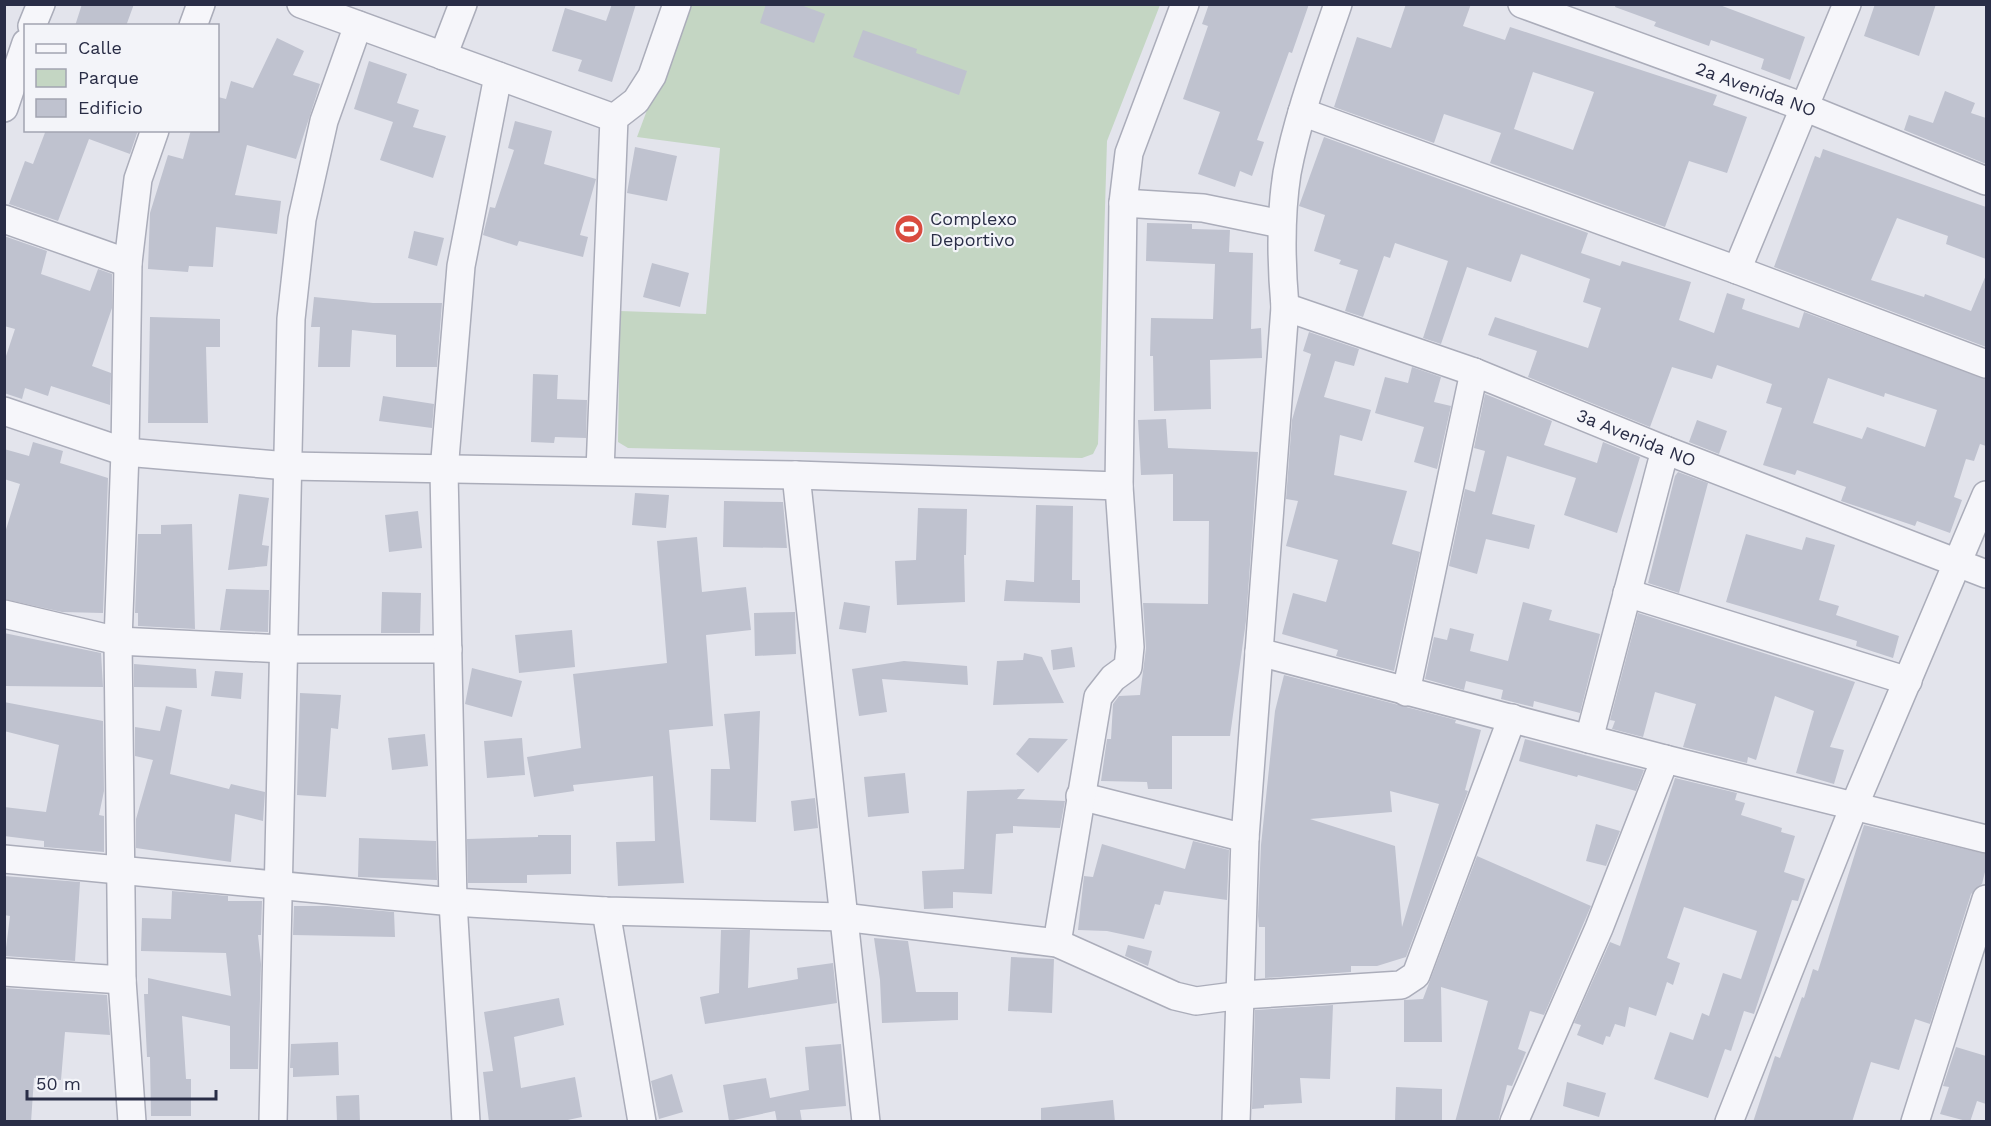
<svg xmlns="http://www.w3.org/2000/svg" width="1991" height="1126" viewBox="0 0 1991 1126" font-family="'Work Sans',sans-serif">
	<style>
		.green { fill: #c4d6c3 }
		.building { fill: #bfc2cf; fill-rule: evenodd }
		.lines { fill: none; stroke-linecap: round; stroke-linejoin: round }
		.minor-casing { stroke: #abadba; stroke-width: 30 }
		.minor { stroke: #f6f6fa; stroke-width: 27 }
		.labels { text-anchor: middle; stroke-width: 4.5; stroke-linejoin: round; paint-order: stroke }
		.street-label { font-size: 18px; fill: #292d46; stroke: #f3f4f9 }
		.poi-label { font-size: 18px; fill: #292d46; stroke: #f3f4f9; text-anchor: start }
	</style>
	<rect width="100%" height="100%" fill="#e3e4ec"/>
	<path class="green" d="M686,5h474l-53,136 -9,303 -5,10 -11,4 -454,-10 -10,-6 2,-131 86,3 14,-166 -83,-11z"/>
	<path class="building" d="M82,4h52l-8,22h-51z
		M612,4h24l-24,78 -34,-11 4,-11 -30,-9 13,-43 41,13z
		M766,4h32l27,10 -11,29 -54,-20z
		M1209,4h100l-17,49 -3,-1 -32,88 7,2 -12,34 -12,-5 -5,16 -37,-13 22,-62 -37,-13 25,-73 -6,-2z
		M1406,4h65l-8,22 42,14 5,-13 207,68 -4,10 34,12 -20,56 -38,-12 -24,66 -175,-64 11,-30 -57,-19 -10,29 -100,-36 23,-70 34,11zM1533,72l61,20 -21,58 -59,-21z
		M1616,4h101l88,33 -15,43 -29,-11 3,-10 -53,-19 -2,6 -55,-20 2,-4 -41,-15z
		M1875,4h61l-17,52 -55,-20z
		M863,30l54,19 -1,4 51,18 -8,24 -106,-38z
		M277,38l27,13 -11,24 27,9 -24,75 -49,-14 -12,50 46,6 -4,33 -61,-7 -3,40 -24,-1 -1,6 -40,-3 2,-56 18,-58 15,4 8,-29h27v-33l8,2 5,-18 22,7z
		M369,61l38,13 -10,29 22,7 -6,17 33,9 -13,42 -53,-18 13,-38 -39,-13z
		M1945,91l30,12 -4,10 15,5v46l-82,-34 5,-15 24,8z
		M515,121l37,10 -8,33 52,15 -16,56 8,2 -5,20 -64,-16 -2,5 -34,-11 7,-28 5,1 19,-58 -6,-2z
		M46,130h92l-8,24 -41,-15 -31,82 -49,-17 16,-43 8,3z
		M1324,137l264,96 -7,20 39,13 2,-5 69,21 -12,38 35,13 13,-40 18,6 -3,10 57,19 5,-16 182,67v67l-6,-2 -6,17 -8,-2 -12,38 8,3 -12,33 -33,-12 -2,5 -74,-25 5,-14 -49,-17 -2,5 -32,-10 19,-57 -16,-5 6,-19 -55,-19 -5,14 -40,-12 -22,60 -122,-50 9,-26 -49,-16 7,-18 93,31 13,-40 -18,-6 7,-23 -69,-25 -10,28 -44,-15 -26,77 -18,-6 25,-77 -53,-18 -5,15 -6,-2 -21,61 -18,-6 13,-41 -19,-6 2,-4 -27,-9 11,-36 -26,-9zM1828,378l56,19 1,-4 52,17 -12,37 -58,-20 -5,12 -49,-16z
		M635,147l42,9 -10,45 -40,-8z
		M1823,149l163,58v52l-40,-15 2,-8 -51,-18 -26,62 53,17 1,-3 46,17 15,-36v72l-212,-80 41,-111 5,2z
		M1147,223l45,1v5l38,1 -1,22 24,1 -2,76 10,-1 1,30 -52,2 1,49 -57,2 -1,-55h-3l1,-38 62,1 2,-55 -69,-3z
		M414,231l30,7 -7,28 -29,-8z
		M4,236l43,15 -6,23 49,17 8,-22 14,5v34l-20,58 19,7 -1,32 -59,-19 -3,10 -23,-8 -3,11 -18,-6v-31l11,-33 -11,-3z
		M652,263l37,10 -9,34 -37,-10z
		M314,297l59,6h69l-5,64h-41v-32l-44,-5 -2,37h-32l2,-40h-9z
		M150,317l70,2v28h-14l2,76h-60z
		M1309,332l50,17 -5,17 -19,-5 -11,36 47,13 -9,31 -22,-6 -6,40 73,16 -15,53 28,8 -26,119 -58,-15 2,-6 -56,-16 11,-41 33,9 12,-42 -52,-14 12,-45 -12,-2 6,-79 19,-66 -8,-3z
		M1412,367l29,10 -7,25 17,4 -14,63 -23,-7 10,-35 -49,-14 10,-36 23,6z
		M533,374l25,1 -1,24 30,1 -1,38 -31,-1 -1,6 -23,-1z
		M1485,394l67,27 -8,24 53,18 6,-21 37,15 -23,76 -53,-18 12,-37 -69,-22 -15,58 43,11 -6,24 -43,-10 -9,35 -28,-8 16,-77 10,3 10,-41 -11,-3z
		M383,396l51,8 -2,24 -53,-7z
		M1166,419l2,29 90,4 -12,169 -16,115h-58v53h-24l-1,-7 -46,-1 6,-42h4l2,-35 6,-8 21,-1 6,-47 -3,-45 65,1 1,-83h-36v-47l-32,1 -3,-55z
		M1697,420l30,11 -8,23 -30,-12z
		M33,442l30,9 -3,12 48,15 -5,135 -41,-1 -58,-13v-63l16,-52 -16,-5v-30l25,7z
		M1678,472l30,11 -29,110 -31,-10 27,-107z
		M635,493l34,2 -3,33 -34,-3z
		M239,494l30,4 -7,47 7,1 -2,20 -39,4z
		M724,501l59,1 4,46 -64,-1z
		M1036,505l37,1 -1,74h8v23l-76,-2 2,-21 28,2z
		M918,508l49,1 -1,46h-2l1,47 -68,3 -2,-44 21,-1z
		M418,511l4,37 -33,4 -4,-37z
		M192,524l3,105 -57,-3v-13h-3l3,-79h23v-9z
		M1746,534l56,16 4,-13 29,8 -16,55 20,6 -3,9 63,21 -6,22 -37,-12 1,-5 -131,-39z
		M697,537l5,55 44,-5 5,43 -45,5 7,91 -44,4 15,153 -66,3 -2,-44 39,-1 -2,-65 -80,9 1,6 -40,6 -7,-40 54,-9 -8,-74 94,-11 -10,-122z
		M226,589l43,1 -1,42 -48,-2z
		M382,592l39,1 -1,40h-39z
		M844,602l26,4 -4,27 -27,-4z
		M1523,602l29,8 -3,10 51,14 -20,79 -46,-12 -1,6 -32,-8 2,-9 -37,-9 -2,9 -39,-11 9,-42 13,3 3,-12 24,6 -4,17 38,10z
		M795,612l1,42 -41,2 -1,-43z
		M1638,613l217,69 -25,65 14,3 -10,34 -38,-11 18,-62 -39,-15 -19,64 -8,-3 -1,6 -64,-16 13,-43 -41,-12 -12,45 -31,-8 3,-8 -5,-1z
		M572,630l3,37 -56,6 -4,-38z
		M4,633l97,20 2,34 -99,-1z
		M1072,647l3,20 -22,3 -2,-20z
		M1024,653l18,4 22,46 -71,2 4,-44 26,-1z
		M904,661l63,5 1,19 -86,-6 5,33 -28,4 -7,-47z
		M134,664l62,5 1,19 -63,-1z
		M472,668l50,13 -10,36 -47,-13z
		M215,671l28,2 -2,26 -30,-3z
		M1284,675l172,45 -1,3 26,7 -16,60 3,1 -62,166 -29,9h-26v6l-86,6v-51h-6l-1,-11 3,-71 14,-134zM1390,791l49,13 -37,123 -7,-81 -85,-27 82,-7z
		M300,693l41,2 -3,34 -7,-1 -5,69 -29,-2z
		M4,702l99,19 1,70 -5,24 5,1v36l-60,-5v-6l-40,-5v-29l42,5 13,-67 -55,-14z
		M166,706l16,4 -12,64 59,15 2,-5 34,8 -2,29 -28,-7 -4,48 -95,-14v-29l17,-59 -18,-4v-29l25,4z
		M760,711l-4,111 -46,-2 1,-51h19l-6,-55z
		M425,734l3,32 -36,4 -4,-32z
		M522,738l3,37 -38,3 -3,-37z
		M1029,738l39,1 -30,34 -22,-19z
		M1525,739l78,21 41,10 -8,21 -58,-16 -1,2 -58,-16z
		M905,773l4,40 -41,4 -4,-40z
		M1675,778l62,15 -2,7 10,3 -4,12 41,13 -1,4 14,4 -11,36 21,7 -7,22 -6,-1 -38,114 -10,-3 -13,40 -6,-2 -17,49 -54,-19 16,-47 23,8 9,-27 7,3 14,-43 18,6 16,-48 -73,-24 -17,51 13,5 -7,22 -6,-3 -11,34 -27,-9 -4,20 -10,-3 -5,13 -4,-1 -3,9 -26,-10 4,-10 -7,-2 36,-81 10,4z
		M1025,789l-8,10 48,2 -5,27 -47,-2v7l-17,1 -4,60 -39,-2v16l-29,1 -2,-38 42,-2 3,-78z
		M815,798l3,30 -24,3 -3,-30z
		M1596,824l24,7 -14,35 -20,-5z
		M1864,825l122,29v14l-4,16 -11,10 -41,130 -15,-5 -16,51 -28,-8 -19,60h-99l22,-66 5,2 22,-61 2,1 9,-29 5,2z
		M538,835h33v39l-44,1v8h-59l-1,-44 71,-2z
		M359,838l77,3 1,39 -79,-3z
		M1193,841l36,9 -2,50 -63,-9 -4,14 -5,-1 -11,35 -37,-8 -29,-1 6,-54 9,1 9,-33 83,25z
		M1477,856l114,50 -47,109 -14,-4 -12,38 8,3 -14,34 -5,-1 -9,37h-43l33,-121 -47,-14 1,55h-38v-42l19,-1z
		M4,876l76,6 -5,79 -70,-5 5,-40 -6,-1z
		M172,891l56,5v5h34l-1,34h-3l3,29 -3,105h-28v-43l-48,-10 4,63h5v37h-40l-1,-59h-3l-3,-63h4v-16l83,18 -5,-43 -85,-2 1,-33 29,1z
		M294,906h33l67,6 1,25 -102,-2z
		M721,930h29l-2,58 50,-9 -1,-11 36,-5 4,40 -132,21 -5,-27 19,-4z
		M874,938l34,3 8,51h42v28l-76,3 -2,-43z
		M1128,945l24,6 -4,15 -23,-10z
		M1011,957l43,2 -2,54 -44,-2z
		M4,988l103,7 3,40 -45,-3 -4,48 -27,-2 -3,44h-27z
		M559,998l5,27 -50,12 7,51 54,-11 7,40 -24,5h-69l-6,-50 10,-1 -9,-59z
		M1333,1005l-3,74 -30,-1 2,25 -38,2v3l-12,1 3,-99z
		M338,1042l1,33 -46,2v-9h-3l1,-24z
		M841,1044l5,62 -46,4 2,12h-25l-2,-11 -46,10 -6,-36 43,-7 4,20 39,-8 -4,-43z
		M1956,1047l30,9v48l-9,-3 -7,21 -30,-8 9,-27 -6,-1z
		M672,1074l11,38 -24,7 -8,-38z
		M1567,1082l39,11 -7,24 -36,-11z
		M1396,1087l46,2v33h-47z
		M359,1095l1,27h-23l-1,-26z
		M1113,1100l2,22h-74v-14z"/>
	<g class="lines">
		<g class="minor-casing">
			<g id="minor">
				<path d="M301,4l313,114"/>
				<path id="s1" d="M1522,4l282,103 182,74"/>
				<path d="M32,26l9,-22"/>
				<path d="M193,26l8,-22"/>
				<path d="M443,56l20,-52"/>
				<path d="M4,108l22,-65"/>
				<path d="M1302,112l435,158 249,94"/>
				<path d="M1123,203l80,5 78,16"/>
				<path d="M4,219l124,44"/>
				<path d="M1737,270l110,-266"/>
				<path id="s2" d="M1285,307l189,65 191,78 321,124"/>
				<path d="M4,411l121,41 163,14 508,9 323,11"/>
				<path d="M600,471l14,-353 22,-17 16,-25 25,-72"/>
				<path d="M796,475l70,647"/>
				<path d="M1627,593l281,88"/>
				<path d="M4,614l114,27 166,8h164"/>
				<path d="M1259,652l406,107 321,80"/>
				<path d="M1406,692l68,-320"/>
				<path d="M1589,739l76,-289"/>
				<path d="M1080,796l165,42"/>
				<path d="M4,859l449,43 153,9 237,6 214,26 118,53 21,5 46,-6 159,-10 15,-10 96,-257"/>
				<path d="M606,911l36,211"/>
				<path d="M1057,943l41,-246 15,-19 15,-11 2,-20 -11,-161 4,-283 6,-50 56,-149"/>
				<path d="M4,972l118,8"/>
				<path d="M132,1122l-10,-142 -4,-339 7,-189 3,-189 10,-84 17,-49"/>
				<path d="M273,1122l18,-803 11,-100 22,-98 34,-96"/>
				<path d="M466,1122l-13,-220 -9,-431 17,-205 37,-190"/>
				<path d="M1236,1122l9,-284 40,-531c-4,-45 -5,-89 2,-134 11,-58 32,-113 51,-169"/>
				<path d="M1514,1122l85,-194 66,-169"/>
				<path d="M1729,1122l126,-318 131,-309"/>
				<path d="M1915,1122l71,-223"/>
			</g>
		</g>
		<use href="#minor" class="minor"/>
	</g>
	<defs>
		<g id="stadium-disc" transform="scale(1.5)"><circle r="9.5" fill="#d94b3f" stroke="#f3f4f9"/><path d="M0-5a6.5 5 0 1 0 0 10a6.5 5 0 1 0 0-10ZM-3.5-1.8h7v3.6h-7Z" fill="#fff"/></g>
	</defs>
	<g fill-rule="evenodd">
		<use href="#stadium-disc" x="909" y="229"/>
	</g>
	<g class="labels">
		<g class="street-label">
			<text dy="6" stroke="none"><textPath href="#s1" startOffset="249">2a Avenida NO</textPath></text>
			<text dy="6" stroke="none"><textPath href="#s2" startOffset="375">3a Avenida NO</textPath></text>
		</g>
		<g class="poi-label">
			<text x="930" y="225">Complexo<tspan x="930" dy="21">Deportivo</tspan></text>
		</g>
	</g>
	<rect width="1991" height="1126" fill="none" stroke="#292d46" stroke-width="12"/>
	<rect x="24" y="24" width="195" height="108" fill="#f3f4f9" stroke="#a2a4b1" stroke-width="1.5"/>
	<rect x="36" y="44" width="30" height="9" fill="#f6f6fa" stroke="#a2a4b1" stroke-width="1.5"/>
	<text x="78" y="54" font-size="18" fill="#292d46">Calle</text>
	<rect x="36" y="69" width="30" height="18" fill="#c4d6c3" stroke="#a2a4b1" stroke-width="1.5"/>
	<text x="78" y="84" font-size="18" fill="#292d46">Parque</text>
	<rect x="36" y="99" width="30" height="18" fill="#bfc2cf" stroke="#a2a4b1" stroke-width="1.5"/>
	<text x="78" y="114" font-size="18" fill="#292d46">Edificio</text>
	<path d="M27 1090v9h189v-9" fill="none" stroke="#292d46" stroke-width="3"/>
	<text x="36" y="1090" font-size="18" fill="#292d46" stroke="#f3f4f9" stroke-width="4.5" paint-order="stroke">50 m</text>
</svg>
